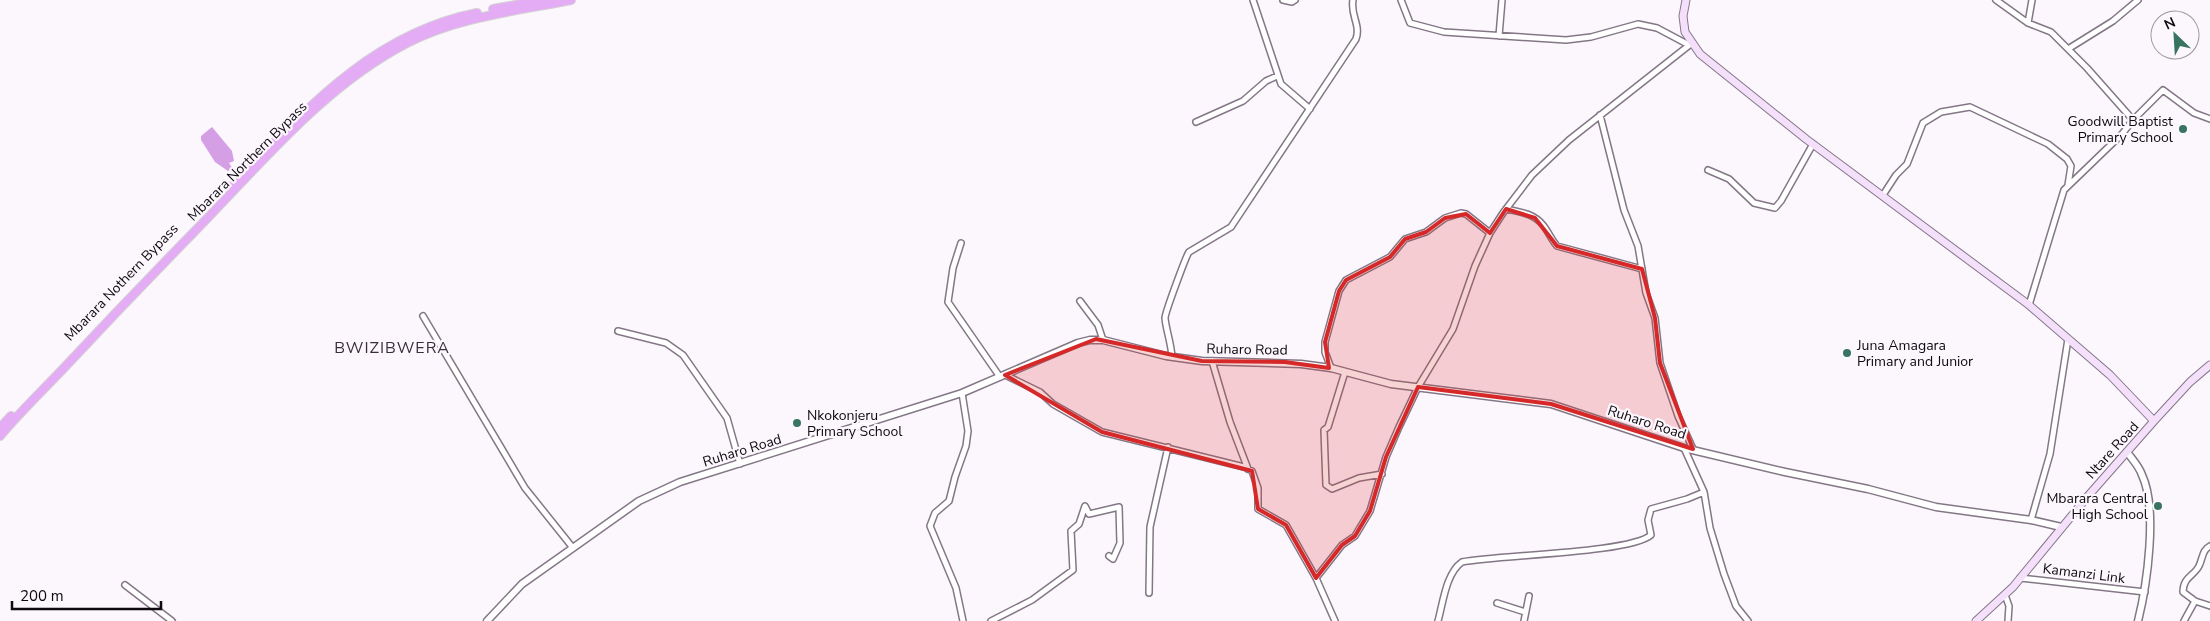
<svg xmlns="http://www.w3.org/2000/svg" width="2210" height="621" viewBox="0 0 2210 621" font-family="'Nunito Sans',sans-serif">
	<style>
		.water { fill: #d59fe6 }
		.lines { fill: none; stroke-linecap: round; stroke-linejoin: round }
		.minor-casing { stroke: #837786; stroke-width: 8 }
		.tertiary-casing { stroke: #837786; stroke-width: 9 }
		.secondary-casing { stroke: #837786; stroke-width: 9 }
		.trunk-casing { stroke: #d4d3d4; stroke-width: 10 }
		.minor { stroke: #fff; stroke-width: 5 }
		.tertiary { stroke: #fff; stroke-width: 6 }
		.secondary { stroke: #f4e0fb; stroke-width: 7 }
		.trunk { stroke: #e3acf4; stroke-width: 8 }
		.marked { fill: #d62828; fill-opacity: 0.2; stroke: #d62828; stroke-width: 4; stroke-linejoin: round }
		.poi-dot { fill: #38745f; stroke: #fcf6fd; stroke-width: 2 }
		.labels { text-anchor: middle; stroke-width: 4.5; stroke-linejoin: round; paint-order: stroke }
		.poi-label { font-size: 14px; fill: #0e0a0f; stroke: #fcf6fd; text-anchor: end }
		.street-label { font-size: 14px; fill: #0e0a0f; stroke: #fcf6fd }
		.quarter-label { font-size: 16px; letter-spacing: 1px; fill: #392f3c; stroke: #fcf6fd }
	</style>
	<rect width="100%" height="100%" fill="#fcf6fd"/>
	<path class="water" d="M212,127l20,24 2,10 -5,2 4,6 -5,2 -13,-9 -14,-22v-4z"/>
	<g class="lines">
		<g class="minor-casing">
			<path id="minor" d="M1253,0l28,84 29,25
				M1283,0l9,2 3,-2
				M1401,0l9,23 34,9 122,8 25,-3 47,-13 19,4 32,17
				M1996,0l32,23 23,9 36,36 46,52 -11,14 -58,56 -35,115
				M2028,23l4,-23
				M1499,36l3,-36
				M2068,49l45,-28 25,-21
				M1600,115l24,95 14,36 8,47 9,25 5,45 18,53 15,33
				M2133,120l30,-30 31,23 16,6
				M1196,122l47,-21 23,-20 11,-5
				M1708,170l21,9 25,24 21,5 6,-7 32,-57
				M1883,195l13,-20 11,-11 16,-41 18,-11 29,-5 78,37 19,15 4,7 -3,19
				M1506,209c14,3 27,4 37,16 5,6 8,14 14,21l85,23
				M961,243l-8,25 -5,34 52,75
				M1080,301l18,24 5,15
				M423,316l102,172 48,60
				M618,331l48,12 17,12 44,63 13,46
				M1172,357c-1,-15 -6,-27 -7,-39 0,-5 21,-62 24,-66l42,-25 125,-188c5,-14 -6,-24 -3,-39
				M1212,361l18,61 18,47
				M1331,368l-6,-16v-10l14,-51 7,-11 44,-23 15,-18 21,-7 19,-14 16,-5 5,1 24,19
				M1345,372l-17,55 -4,3 2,55 6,4 27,-11 23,-4
				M1005,375l35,17 13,12 49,28 142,35 8,4 6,17v21l28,16 30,53 19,43
				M962,393l6,38 -2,15 -11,31 -6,24 -14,12 -5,13 26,62 7,33
				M1684,448l20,44 6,36 14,46 12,32 12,15
				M2031,520l19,-66 18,-115
				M2210,546c-8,4 -7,12 -11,20 -5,10 -16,11 -16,26l12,9 15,5
				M1316,578l26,-33 13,-9 15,-25 16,-54 13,-30 19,-40 35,-58 22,-63 15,-33 13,-20 29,-38 37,-35 123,-97
				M2020,578l125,14
				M125,585l47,36
				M1149,593l1,-66 18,-80
				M2005,595l4,11 -1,15
				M1497,603l28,9
				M991,621l41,-21 41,-30 -2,-39 8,-7 6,-18 4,8 30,-7 1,36 -7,16 -4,-3
				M1438,621c5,-18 8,-48 24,-59 35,-7 169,-9 189,-27l-3,-15 3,-11 36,-10 17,-7
				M1524,621l5,-25
				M2184,621l11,-20"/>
		</g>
		<g class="tertiary-casing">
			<path id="tertiary" d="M2127,452c5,7 12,14 15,23 16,34 5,110 -4,146
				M487,621l35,-37 117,-83 41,-19 282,-89 116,-50 12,-3h13l63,16 36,5 99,3 30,4 60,16 160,20 133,44 101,24 83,17 68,18 95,13 30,7"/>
		</g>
		<g class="secondary-casing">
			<path id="secondary" d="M1686,0l-3,16 2,16 15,22 106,85 223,166 81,70 44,46
				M1976,621l37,-34 75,-91 66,-75 36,-39 20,-17"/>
		</g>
		<g class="trunk-casing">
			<path id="trunk" d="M493,9l50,-9
				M230,188c72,-74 140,-154 247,-175
				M0,428l11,-12
				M0,436c19,-23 41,-44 62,-66 43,-46 87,-92 131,-137 66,-67 129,-146 214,-190 51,-26 109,-32 164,-43"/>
		</g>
		<use href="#minor" class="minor"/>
		<use href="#tertiary" class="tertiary"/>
		<use href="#secondary" class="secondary"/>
		<use href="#trunk" class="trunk"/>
	</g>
	<path class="marked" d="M1506,209l29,9 22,28 85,23 13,49 5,45 33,86 -142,-45 -133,-17 -32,70 -16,54 -15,25 -13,9 -26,33 -30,-53 -28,-16 -6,-38 -150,-39 -97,-57 91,-36 106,22 83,1 44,6 -4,-26 14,-51 7,-11 44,-23 15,-18 21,-7 19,-14 21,-4 24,19z"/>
	<g class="poi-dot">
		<circle cx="2183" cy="129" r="5"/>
		<circle cx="1847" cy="353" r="5"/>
		<circle cx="797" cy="423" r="5"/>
		<circle cx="2158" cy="506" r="5"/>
	</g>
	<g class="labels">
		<g class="poi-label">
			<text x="2173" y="126">Goodwill Baptist<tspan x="2173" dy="16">Primary School</tspan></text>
			<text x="1857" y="350" text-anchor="start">Juna Amagara<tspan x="1857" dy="16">Primary and Junior</tspan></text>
			<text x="807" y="420" text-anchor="start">Nkokonjeru<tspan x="807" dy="16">Primary School</tspan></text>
			<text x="2148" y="503">Mbarara Central<tspan x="2148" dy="16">High School</tspan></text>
		</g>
		<g class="street-label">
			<text transform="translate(247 161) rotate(-45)" y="5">Mbarara Northern Bypass</text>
			<text transform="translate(121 282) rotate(-46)" y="5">Mbarara Nothern Bypass</text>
			<text transform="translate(1247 349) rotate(1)" y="5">Ruharo Road</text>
			<text transform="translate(1647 422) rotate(18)" y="5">Ruharo Road</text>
			<text transform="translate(742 450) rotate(-17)" y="5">Ruharo Road</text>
			<text transform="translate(2112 450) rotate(-48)" y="5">Ntare Road</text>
			<text transform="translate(2084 573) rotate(7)" y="5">Kamanzi Link</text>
		</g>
		<g class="quarter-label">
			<text x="392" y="353">BWIZIBWERA</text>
		</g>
	</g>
	<g transform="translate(2175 35) rotate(335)"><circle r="24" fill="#fcf6fd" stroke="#9d989e"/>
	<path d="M0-4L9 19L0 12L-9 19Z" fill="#38745f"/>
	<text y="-8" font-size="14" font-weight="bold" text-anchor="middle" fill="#0e0a0f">N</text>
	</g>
	<path d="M12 601v8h149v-8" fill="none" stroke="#0e0a0f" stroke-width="2.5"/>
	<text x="20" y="601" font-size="15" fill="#0e0a0f" stroke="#fcf6fd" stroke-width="4" paint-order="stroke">200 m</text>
</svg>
